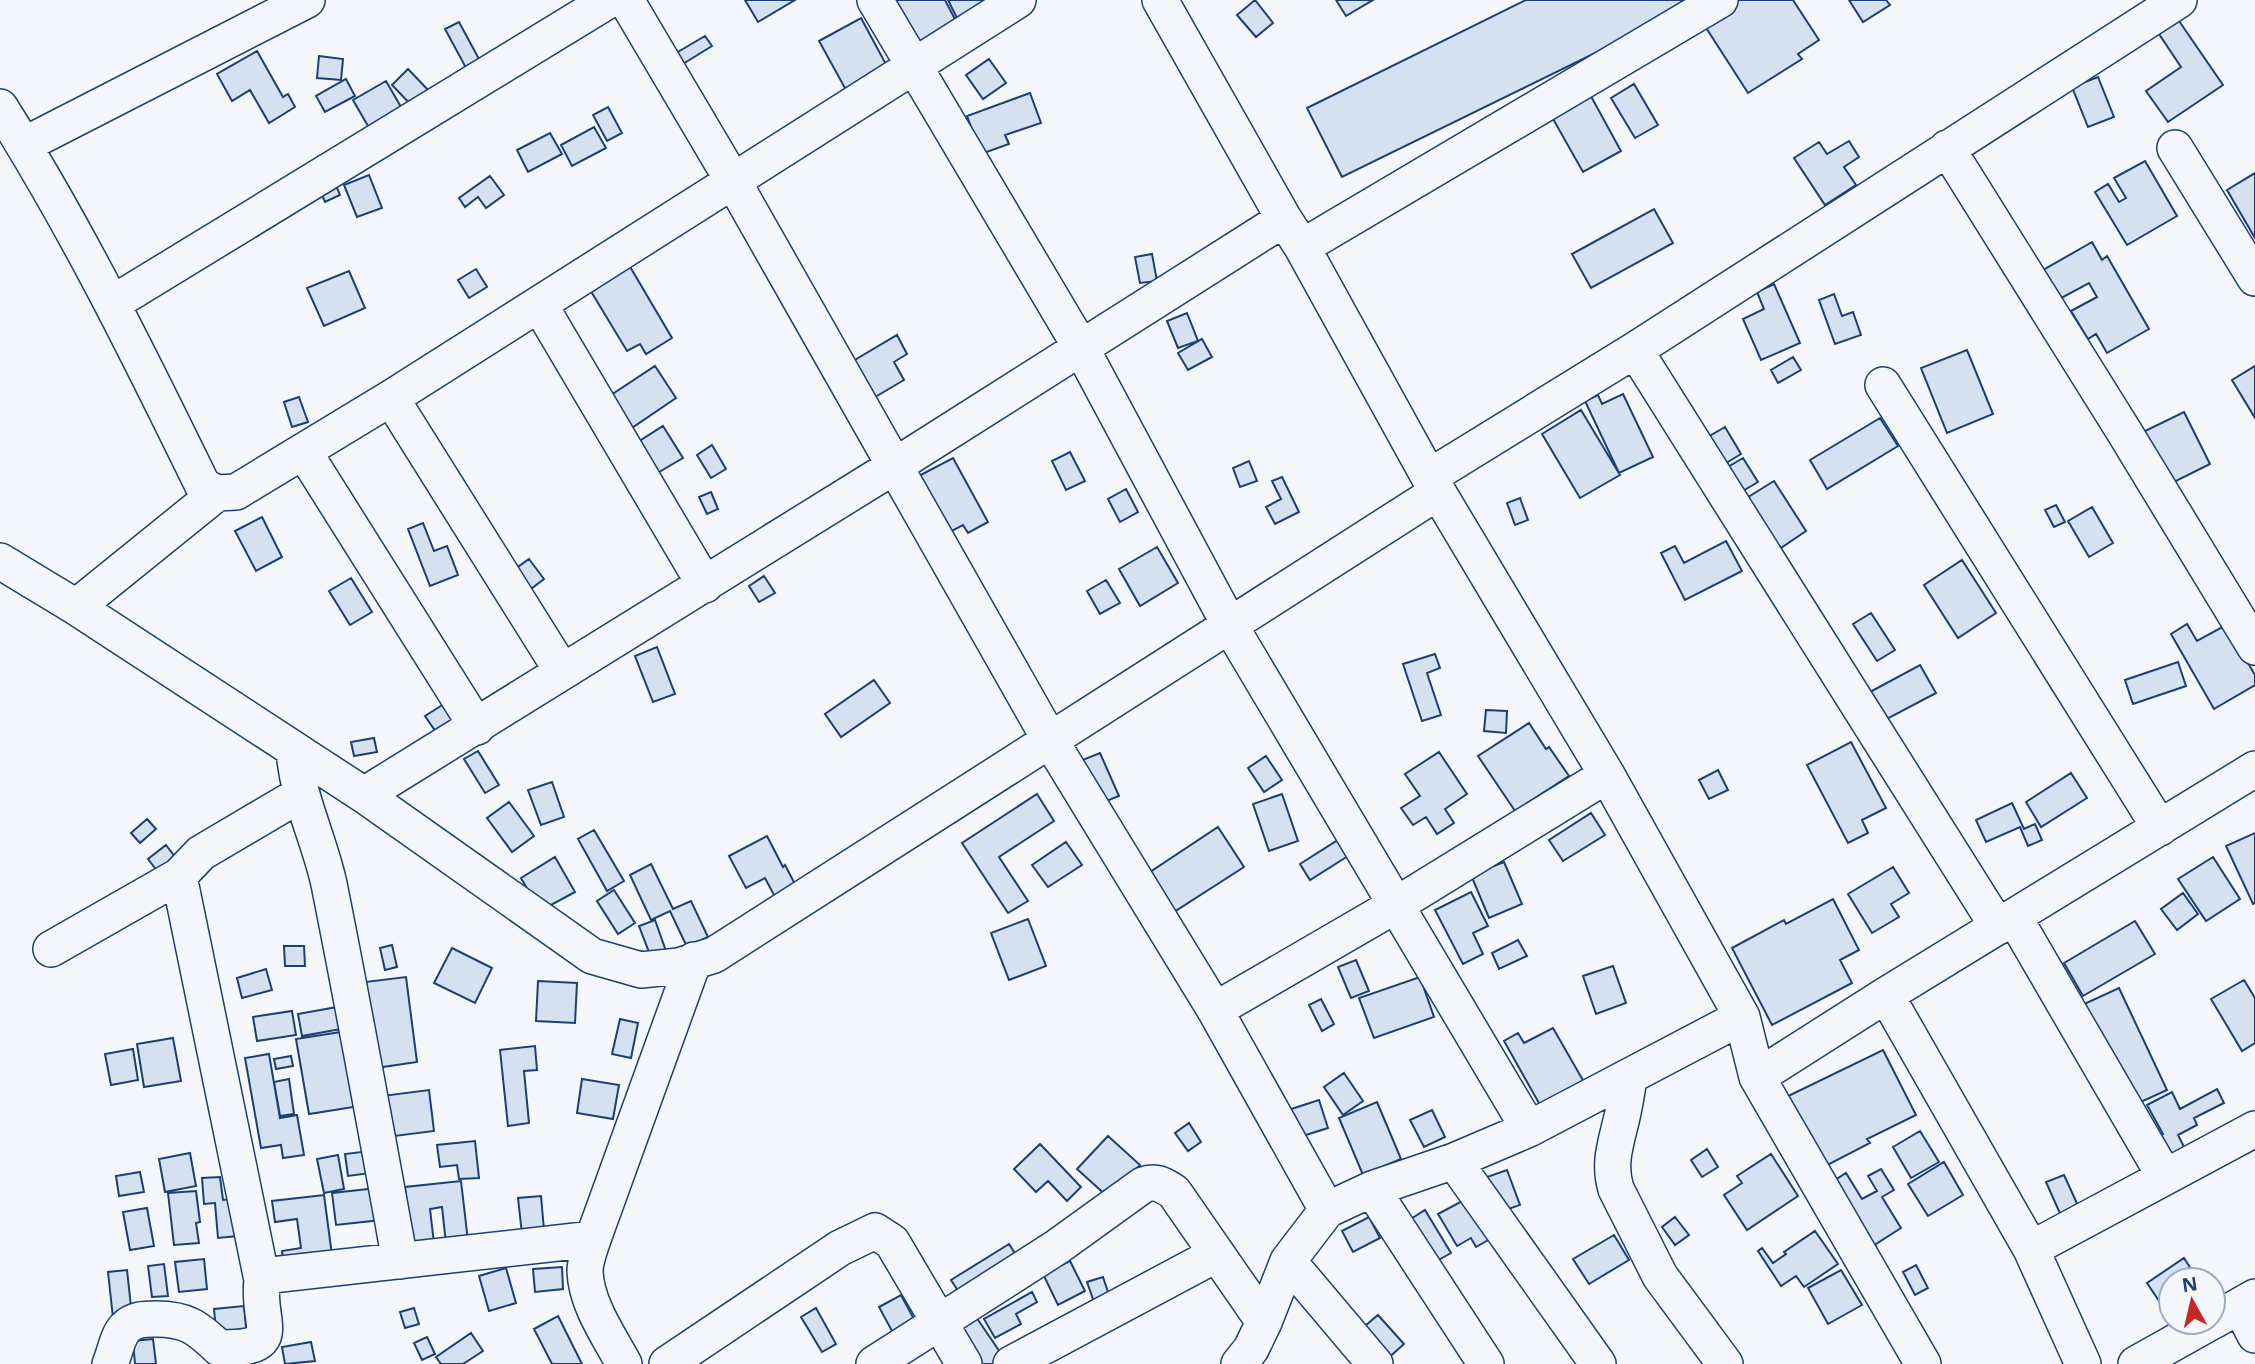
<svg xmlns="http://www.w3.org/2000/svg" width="2255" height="1364" viewBox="0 0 2255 1364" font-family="'Noto Sans',sans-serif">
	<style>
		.building { fill: #d5e0f0; stroke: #1d3f73; stroke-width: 2 }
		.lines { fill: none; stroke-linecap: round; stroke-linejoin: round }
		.minor-casing { stroke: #1d3f73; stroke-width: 38 }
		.minor { stroke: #f4f7fb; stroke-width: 35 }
	</style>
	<rect width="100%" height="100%" fill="#f4f7fb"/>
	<path class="building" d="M745,0h50l-37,22z
		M895,0h50l14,27 -39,21z
		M948,0h50l-38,24z
		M1255,0l18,23 -17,14 -19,-22z
		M1336,0h37l-27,16z
		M1526,0h177l-361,177 -35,-69z
		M1739,0h54l26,40 -21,14 4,5 -54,34 -45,-70z
		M1849,0h37l4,5 -27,17z
		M861,18l27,50 -42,22 -27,-49z
		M2177,18l46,67 -55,37 -22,-31 35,-24 -24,-36z
		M459,22l27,50 -14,7 -27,-50z
		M705,36l7,10 -34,21 -7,-11z
		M257,51l26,46 5,-3 7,13 -26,16 -19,-33 -18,11 -15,-27z
		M319,56l24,3 -2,21 -24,-2z
		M989,59l17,24 -23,16 -17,-24z
		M408,69l23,24 -16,16 -23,-24z
		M2098,77l16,40 -26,10 -16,-40z
		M346,79l9,17 -30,16 -9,-16z
		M386,81l19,33 -33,19 -19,-33z
		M1634,84l24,41 -23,13 -24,-40z
		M1587,89l34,62 -38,21 -35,-62z
		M1030,93l11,30 -36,12 4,9 -28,10 -14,-38z
		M608,107l14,26 -15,8 -14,-26z
		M594,127l12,21 -34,18 -11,-21z
		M550,133l12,21 -34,18 -11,-22z
		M1849,141l10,16 -15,10 12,18 -31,20 -31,-47 25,-16 8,12z
		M2145,161l32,55 -50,29 -32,-53 13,-8 11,18 7,-4 -12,-20z
		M2255,173v65l-28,-48z
		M369,175l13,33 -25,9 -13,-32z
		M490,176l14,19 -18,13 -8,-11 -13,10 -6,-9z
		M335,183l5,12 -15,7 -5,-12z
		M1654,209l19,34 -82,45 -19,-34z
		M2092,242l10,18 5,-4 42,73 -42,24 -11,-19 -8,5 -17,-28 26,-14 -8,-14 -35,19 -16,-29z
		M1152,254l5,27 -17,2 -5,-26z
		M629,265l43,73 -26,16 -6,-10 -13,7 -38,-63z
		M476,269l11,18 -18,11 -11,-18z
		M349,271l16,37 -41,18 -17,-38z
		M1774,284l26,59 -39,17 -18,-41 21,-10 -7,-17z
		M1834,294l8,22 11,-4 8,23 -26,9 -16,-44z
		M1187,313l11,28 -20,7 -11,-27z
		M897,335l10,19 -13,8 10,18 -39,23 -22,-36z
		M1202,339l10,18 -24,13 -10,-17z
		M1967,350l26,64 -46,19 -26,-65z
		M1793,357l8,13 -23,13 -7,-13z
		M655,366l21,32 -56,38 -21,-33z
		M2255,366v52l-23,-38z
		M1623,394l30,63 -34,16 -34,-72 13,-6 4,9z
		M299,397l9,25 -16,5 -8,-25z
		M1581,410l39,65 -40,23 -38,-64z
		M2184,412l26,52 -42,21 -25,-53z
		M1880,418l18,28 -71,43 -17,-29z
		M663,426l20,32 -34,20 -19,-31z
		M1725,427l16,27 -18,11 -17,-27z
		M712,445l14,24 -15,9 -14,-23z
		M1070,452l15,29 -19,9 -14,-29z
		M953,458l35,64 -20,11 -5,-8 -19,10 -31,-56z
		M1743,458l15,24 -17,10 -15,-24z
		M1249,461l8,20 -17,6 -7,-19z
		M1282,477l17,35 -24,12 -9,-17 15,-8 -9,-18z
		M1774,481l32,50 -28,19 -33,-51z
		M1126,489l12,23 -18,10 -12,-23z
		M711,492l7,17 -11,5 -8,-17z
		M1520,498l8,22 -13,5 -8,-22z
		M2056,505l9,17 -11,5 -9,-17z
		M2092,507l21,36 -24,14 -21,-36z
		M262,517l20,40 -26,14 -21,-40z
		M423,523l11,28 13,-5 11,29 -28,11 -22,-57z
		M1726,541l16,30 -57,29 -24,-47 14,-7 9,17z
		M1157,547l21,36 -38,23 -21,-37z
		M529,559l15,20 -21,16 -15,-21z
		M1962,560l34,53 -38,25 -34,-53z
		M764,576l11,17 -16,9 -10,-16z
		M351,578l21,34 -22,13 -21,-34z
		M1106,580l14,23 -20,11 -13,-23z
		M1871,613l24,37 -18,11 -24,-37z
		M2187,624l10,17 29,-16 29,50v10l-41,24 -43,-75z
		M657,647l18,47 -22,8 -18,-46z
		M1435,654l5,14 -13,5 14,42 -19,6 -19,-57z
		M2178,662l8,24 -53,18 -8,-24z
		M1920,665l16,28 -51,27 -15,-28z
		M874,680l16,23 -49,34 -16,-23z
		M447,702l12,18 -21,15 -13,-19z
		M1486,710l21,1 -1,22 -22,-2z
		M1529,723l17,26 3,-2 20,29 -54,35 -37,-55z
		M374,738l3,14 -23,4 -3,-14z
		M1851,742l35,66 -24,12 6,13 -20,10 -41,-78z
		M478,751l21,34 -14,8 -21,-34z
		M1439,752l28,42 -22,15 9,14 -17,11 -11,-17 -13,8 -12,-17 19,-12 -15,-22z
		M1100,753l19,43 -20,8 -19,-43z
		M1266,756l16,24 -18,12 -16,-24z
		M1718,770l10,20 -19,9 -10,-19z
		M2071,773l16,25 -46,29 -15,-25z
		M552,782l12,35 -23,8 -13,-35z
		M1037,794l17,27 -55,36 29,44 -20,12 -46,-70z
		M1282,794l16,47 -29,10 -16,-47z
		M509,802l25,34 -22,16 -25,-34z
		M2012,803l12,26 11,-5 7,16 -14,6 -8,-19 -34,15 -10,-22z
		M1591,813l14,22 -42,26 -14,-21z
		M147,819l9,10 -16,14 -9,-10z
		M1218,827l26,40 -81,52 -25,-39z
		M594,830l30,51 -17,10 -29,-52z
		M2255,833v70l-2,1 -27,-58z
		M767,836l16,31 2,-2 11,21 -21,11 -10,-19 -19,10 -17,-32z
		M1338,840l10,16 -38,24 -10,-16z
		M1066,842l16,23 -34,22 -16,-22z
		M166,845l16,21 -18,14 -16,-21z
		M555,857l20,35 -35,19 -19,-33z
		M2213,857l27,42 -34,22 -28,-42z
		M1504,862l18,42 -33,14 -18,-43z
		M651,864l22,45 18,-8 17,36 -21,10 -17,-36 -19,9 -21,-45z
		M1893,867l16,26 -18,11 8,13 -27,16 -24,-39z
		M614,890l21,33 -17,11 -21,-33z
		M1471,892l17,34 -15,7 10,21 -20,10 -28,-54z
		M2183,893l15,21 -21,16 -16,-21z
		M1833,899l26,51 -19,10 12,23 -80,42 -40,-77 52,-28 2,4z
		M1028,919l18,47 -37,14 -18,-47z
		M655,920l12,34 -15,6 -13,-34z
		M2135,921l20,33 -72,42 -19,-33z
		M1518,940l9,16 -28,13 -7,-16z
		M392,945l5,22 -12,3 -5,-22z
		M284,946h20l1,20h-20z
		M452,948l40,20 -17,35 -41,-20z
		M1356,960l13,31 -18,7 -13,-31z
		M1613,966l13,37 -30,11 -13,-38z
		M266,969l6,21 -30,8 -5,-20z
		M406,977l11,85 -41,6 -11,-86z
		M1420,977l14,40 -60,21 -15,-40z
		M2244,980l11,18v45l-13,8 -31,-52z
		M538,981l39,2 -2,40 -39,-2z
		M2119,988l48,102 -37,17 -48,-102z
		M1321,999l13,25 -12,7 -13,-26z
		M337,1007l4,22 -39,7 -4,-22z
		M292,1011l4,24 -39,6 -4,-24z
		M620,1019l18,4 -7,35 -19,-4z
		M1553,1028l31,54 -44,23 -36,-64 14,-8 6,10z
		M347,1031l13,75 -51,8 -13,-75z
		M173,1038l8,43 -37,6 -7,-43z
		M535,1046l2,24 -13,1 5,52 -21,3 -8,-76z
		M133,1049l5,31 -27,5 -6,-31z
		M1883,1050l33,65 -49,24 3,4 -54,28 -36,-71z
		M269,1054l11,64 17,-3 7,40 -21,3 -2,-13 -20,3 -16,-90z
		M291,1056l2,10 -17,3 -2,-10z
		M1344,1073l19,28 -20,14 -19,-28z
		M289,1079l5,35 -14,2 -6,-34z
		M582,1079l37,6 -6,34 -36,-6z
		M2217,1089l7,14 -30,15 3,7 -19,10 11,22 -25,12 -15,-28 14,-7 -16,-29 25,-13 8,17z
		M429,1090l5,41 -47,6 -5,-41z
		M1319,1100l9,28 -38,12 -8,-28z
		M1377,1102l24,57 -38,16 -24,-57z
		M1432,1110l13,27 -21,10 -14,-27z
		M1189,1123l12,19 -13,9 -13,-18z
		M1920,1131l19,31 -28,16 -18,-31z
		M1108,1136l32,29 -31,33 -32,-29z
		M475,1141l4,37 -20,1 -2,-14 -17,2 -3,-22z
		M1040,1144l41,43 -14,14 -19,-20 -12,11 -22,-23z
		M1707,1149l11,18 -16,10 -11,-17z
		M369,1151l2,22 -23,3 -3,-22z
		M190,1153l6,33 -31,6 -6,-33z
		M1771,1154l27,42 -51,34 -23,-35 18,-12 -5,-7z
		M338,1155l6,34 -20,4 -7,-34z
		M1944,1162l19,33 -35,21 -20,-32z
		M1881,1169l13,21 -12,7 19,31 -33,21 -39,-65 17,-11 16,26 15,-8 -9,-15z
		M1507,1170l13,35 -20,7 -13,-35z
		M140,1172l4,20 -25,4 -3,-20z
		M2064,1175l16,35 -18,8 -16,-36z
		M220,1177l3,23 21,-2 4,37 -30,3 -3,-35 -11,1 -2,-26z
		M461,1181l8,69 -22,3 -5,-46 -12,2 5,43 -22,3 -8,-68z
		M377,1188l4,32 -45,5 -4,-32z
		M196,1191l4,31 -4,1 3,20 -25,2 -6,-52z
		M324,1195l9,68 -49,6 -2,-18 19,-3 -4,-29 -22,3 -3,-21z
		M541,1196l4,45 -22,2 -5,-45z
		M1466,1199l24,40 -14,8 -5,-9 -14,8 -19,-32z
		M147,1208l7,38 -24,4 -7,-38z
		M1425,1210l26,43 -23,13 -25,-42z
		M1369,1217l11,21 -27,14 -11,-21z
		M1675,1217l14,18 -14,10 -13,-18z
		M1815,1231l23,33 -34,23 -8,-11 -15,10 -23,-35 4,-3 11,15 13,-9 -2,-2z
		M1614,1235l15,25 -40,24 -16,-25z
		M1009,1244l13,20 -58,36 -13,-20z
		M2184,1258l14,22h-27v39l-24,-36z
		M204,1259l3,30 -28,3 -4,-30z
		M1070,1261l15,30 -27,14 -15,-31z
		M164,1264l4,32 -16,1 -4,-31z
		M1916,1265l12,23 -13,7 -12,-23z
		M562,1267l1,22 -28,3 -2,-23z
		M506,1268l10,35 -27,8 -10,-35z
		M127,1270l5,46 -19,2 -5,-46z
		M1841,1270l21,35 -34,19 -20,-36z
		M1103,1277l7,21 -16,4 -7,-20z
		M1032,1292l5,10 -21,12 5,10 -26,14 -11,-19z
		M901,1295l20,37 -22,12 -20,-37z
		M244,1306l3,32 -30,3 -3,-32z
		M414,1308l5,16 -14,4 -5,-16z
		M816,1308l20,36 -14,8 -21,-35z
		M972,1311l32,47 -9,6h-20l-25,-38z
		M1378,1315l26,29 -19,17 -26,-30z
		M558,1316l24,48h-30l-18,-35z
		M471,1333l12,18 -20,13h-22l-5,-7z
		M427,1337l8,17 -13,6 -8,-17z
		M153,1339l3,25h-21l-2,-23z
		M311,1342l4,19 -30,3 -3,-17z"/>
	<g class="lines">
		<g class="minor-casing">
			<path id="minor" d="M626,0l107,181 317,559 165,270 112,200
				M875,0l205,346 149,278 300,505
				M1160,0l124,219 18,28 127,230 178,298 135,242 15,60 166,287
				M0,107c77,122 140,250 203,379l14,7 19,-1 155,-94 627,-398
				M24,145l283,-145
				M1947,148l178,285 130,214
				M2175,148l80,130
				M1302,247l418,-247
				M113,303l496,-303
				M539,304l166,281
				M1635,350l363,577
				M1883,385l277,443
				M391,398l171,273
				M304,452l173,275
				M1429,477l206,-127 544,-350
				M0,561l76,46 288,188 228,161 49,14 38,-4 35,-11 724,-463
				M76,607l141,-114
				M294,750c3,47 25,88 35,134 25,125 48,251 71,377
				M364,795l529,-328 391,-248
				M179,876l83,404
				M2014,917l151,260
				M51,949l128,-73 22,-23 100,-59
				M1886,995l145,254 52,115
				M1215,1010l181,-105 211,-130
				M1757,1077l129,-82 369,-226
				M1629,1078c-2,13 -4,26 -7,39 -6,26 -14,46 -6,72l44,87 65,88
				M1454,1161l144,203
				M1372,1189l114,175
				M2031,1249l224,-120
				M1288,1261l87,103
				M2240,1306l15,29
				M2213,1321l42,-24
				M110,1364c5,-11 7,-27 15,-36 9,-9 19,-9 31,-9 30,0 41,8 63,29 70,1 37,-23 43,-68l10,-5 321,-36
				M624,1364c-15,-28 -38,-60 -39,-93 0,-10 5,-22 8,-32l101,-279
				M667,1364l173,-116 35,-17 17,11 72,122
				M874,1364l183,-117 86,-62c13,-5 20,0 31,7l90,130
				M1011,1364l206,-110
				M1239,1364l12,-15 13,-27 24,-61 39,-51 45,-21 82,-28 75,-32 213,-112
				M2136,1364l75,-42"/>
		</g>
		<use href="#minor" class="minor"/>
	</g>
	<g transform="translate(2192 1301) rotate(352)"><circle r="33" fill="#f4f7fb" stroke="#9eadc5" stroke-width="2"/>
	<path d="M0-5L12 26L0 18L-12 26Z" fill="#c62828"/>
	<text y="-10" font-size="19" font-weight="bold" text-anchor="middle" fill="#1d3f73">N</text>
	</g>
</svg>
